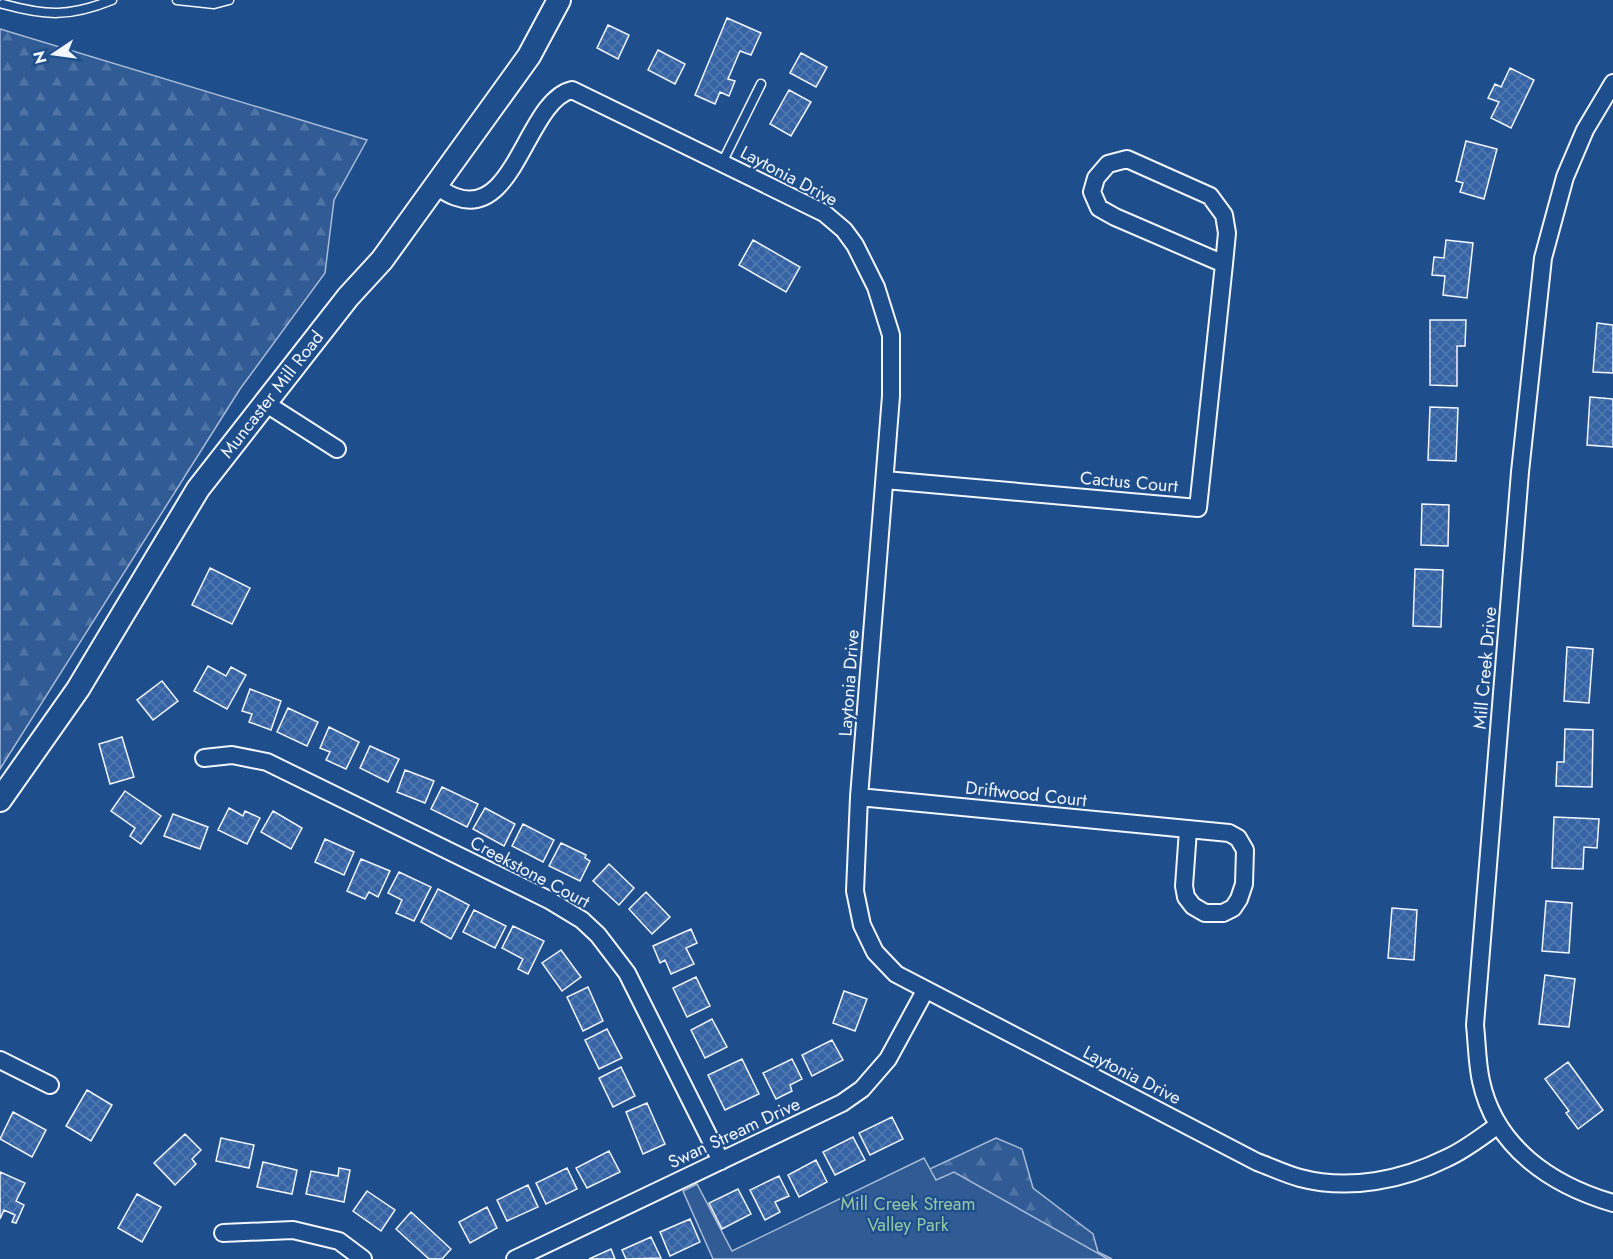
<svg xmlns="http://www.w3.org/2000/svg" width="1613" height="1259" viewBox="0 0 1613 1259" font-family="Jost,sans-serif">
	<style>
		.forest { fill: url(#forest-firs); stroke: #a8bbd7; stroke-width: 1.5 }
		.park { fill: #305b95; stroke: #a8bbd7; stroke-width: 1.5 }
		.building { fill: url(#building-cross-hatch); stroke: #f2f6ff; stroke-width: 1.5 }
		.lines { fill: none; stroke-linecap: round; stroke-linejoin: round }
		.lane-casing { stroke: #f2f6ff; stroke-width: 11 }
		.street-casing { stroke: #f2f6ff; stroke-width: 20 }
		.secondary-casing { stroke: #f2f6ff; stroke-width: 26 }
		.lane { stroke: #1f4e8c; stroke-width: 8 }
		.street { stroke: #1f4e8c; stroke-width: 16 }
		.secondary { stroke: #1f4e8c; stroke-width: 22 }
		.labels { text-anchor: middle; stroke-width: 4.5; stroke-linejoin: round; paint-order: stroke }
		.street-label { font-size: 18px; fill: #f2f6ff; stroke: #1f4e8c }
		.park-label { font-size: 18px; fill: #97c8a6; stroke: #1f4e8c }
	</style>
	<defs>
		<pattern id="forest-firs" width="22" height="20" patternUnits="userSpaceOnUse" patternTransform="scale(1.5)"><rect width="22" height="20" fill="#305b95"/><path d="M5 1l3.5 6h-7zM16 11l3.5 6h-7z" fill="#4e73a5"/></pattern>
		<pattern id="building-cross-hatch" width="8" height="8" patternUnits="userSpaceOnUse" patternTransform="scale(1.5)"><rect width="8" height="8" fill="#3563a3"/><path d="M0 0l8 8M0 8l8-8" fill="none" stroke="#537ab1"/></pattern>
	</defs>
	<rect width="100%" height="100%" fill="#1f4e8c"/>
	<path class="forest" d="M0,29l367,111 -33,60 -9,73 -85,116 -240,380z
		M996,1138l26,11 11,39 60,46 5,18 14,7h-375z"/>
	<path class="park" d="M924,1158l12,22 18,-8 154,87h-395l-30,-68 14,-7 35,67z"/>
	<path class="building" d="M727,18l34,15 -10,22 -11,-4 -12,28 7,2 -6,15 -9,-4 -5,12 -20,-9z
		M608,25l21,10 -11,24 -21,-11z
		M658,50l27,14 -10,20 -27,-14z
		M801,53l26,14 -11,20 -26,-14z
		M1510,68l24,12 -23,48 -20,-10 8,-16 -11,-4 7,-14 6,3z
		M789,90l22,12 -20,34 -21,-12z
		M1466,141l31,8 -13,50 -24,-7 3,-9 -7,-2z
		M753,240l47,27 -14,25 -47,-27z
		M1446,240l27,3 -6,55 -24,-3 2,-19 -13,-1 2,-18 10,1z
		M1430,320h36l-1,26h-8v40l-27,-1z
		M1597,323l16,2v48l-20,-1z
		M1590,397l23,2v48l-26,-2z
		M1430,407l28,1 -2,53 -28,-1z
		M1422,504l27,1 -1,41 -27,-1z
		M210,568l40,20 -18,36 -40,-19z
		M1415,569l28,1 -2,57 -28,-1z
		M1567,647l26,2 -4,54 -25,-2z
		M208,666l18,10 5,-9 15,8 -19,34 -33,-18z
		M162,681l16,20 -25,19 -16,-20z
		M250,689l31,12 -10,29 -22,-8 3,-8 -10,-3z
		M288,708l30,14 -11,24 -30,-14z
		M329,727l30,15 -13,27 -20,-9 4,-8 -10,-4z
		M1565,729l28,1 -1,57 -36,-1 1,-24h7z
		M122,737l12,40 -24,7 -11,-40z
		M370,746l29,13 -11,23 -28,-14z
		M405,770l29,11 -9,22 -28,-11z
		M442,787l36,17 -11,23 -36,-18z
		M125,791l36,25 -20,28 -11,-8 5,-8 -24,-17z
		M229,808l14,8 2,-5 15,7 -13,26 -29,-14z
		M485,808l30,16 -11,22 -31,-17z
		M273,811l29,17 -11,21 -30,-17z
		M173,814l35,13 -8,22 -36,-13z
		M1554,817l45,2 -2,29 -13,-1 -1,22 -31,-1z
		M523,824l31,16 -11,22 -31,-16z
		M325,839l29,13 -10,23 -29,-13z
		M561,843l25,12 -1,3 5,3 -10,20 -31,-15z
		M361,859l29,12 -12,26 -9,-5 -4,7 -18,-8z
		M609,864l25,24 -15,17 -26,-24z
		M399,872l32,15 -17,34 -18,-8 6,-13 -14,-7z
		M438,889l31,16 -18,34 -30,-17z
		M646,892l24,25 -18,17 -23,-25z
		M1546,901l26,2 -3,50 -27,-2z
		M1392,908l25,2 -3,50 -26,-2z
		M474,910l32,16 -11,22 -32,-16z
		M513,926l31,15 -16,33 -10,-5 5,-10 -21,-11z
		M691,929l6,14 -11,5 8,16 -23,10 -6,-14 -5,3 -7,-17z
		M561,950l20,27 -19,14 -20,-28z
		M1545,975l30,4 -6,48 -30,-3z
		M696,977l14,29 -23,11 -14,-29z
		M588,987l15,34 -20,10 -16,-34z
		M844,991l23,8 -12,32 -22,-8z
		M712,1019l15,28 -22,11 -14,-28z
		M607,1029l15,29 -23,11 -14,-29z
		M832,1040l11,20 -31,16 -10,-21z
		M742,1059l17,35 -34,16 -17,-35z
		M792,1059l10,20 -12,6 2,6 -16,8 -13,-26z
		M1568,1062l35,48 -25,19 -12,-16 3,-2 -24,-32z
		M621,1067l14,29 -22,11 -14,-29z
		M87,1090l25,15 -21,36 -25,-15z
		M647,1103l18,41 -22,10 -17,-42z
		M13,1112l33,18 -14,27 -32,-18z
		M892,1117l11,22 -33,16 -11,-22z
		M185,1134l16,16 -9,9 4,5 -21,21 -21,-22z
		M853,1137l12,23 -30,15 -12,-23z
		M221,1138l33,7 -5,23 -33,-7z
		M609,1151l11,21 -33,16 -11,-20z
		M816,1160l11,22 -28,15 -11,-22z
		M263,1162l34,8 -5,24 -35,-7z
		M339,1168l11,2 -6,32 -38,-8 5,-23 27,5z
		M567,1168l10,21 -31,15 -10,-21z
		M0,1172l25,11 -9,18 8,4 -8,18 -4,-1 3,-7 -11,-5 -4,9z
		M779,1176l10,20 -14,6 5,10 -15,8 -15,-30z
		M528,1185l10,22 -31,14 -10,-21z
		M738,1189l13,25 -29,15 -13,-26z
		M367,1191l28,19 -14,21 -28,-20z
		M137,1194l24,13 -19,35 -24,-14z
		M487,1207l10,21 -27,15 -11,-21z
		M411,1212l40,37 -9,10h-13l-33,-30z
		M690,1219l10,23 -30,14 -10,-24z
		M651,1237l10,21 -35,1 -4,-9z
		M611,1249l4,10h-26z"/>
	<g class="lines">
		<g class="lane-casing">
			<path id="lane" d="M177,0l37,4 15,-4
				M3,4c43,12 67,13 109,-4
				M722,163l39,-79"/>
		</g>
		<g class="street-casing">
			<path id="street" d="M1613,83l-28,47 -20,47 -22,81 -23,214 -45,553c2,18 2,38 6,56 14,66 70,104 132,122
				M436,186c6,4 13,9 20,11 59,22 71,-97 116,-107l252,123 20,17 11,15 21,42 15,48v61l-32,401 -4,94 7,34 13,27 21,22 361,188c14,5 28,12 43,16 49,13 103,2 147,-20 18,-8 34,-21 50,-32
				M265,403l72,46
				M885,480l313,28 26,-244 3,-31 -3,-18 -14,-19 -83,-37 -19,5 -12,14 -4,14 7,16 16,9 109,47
				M204,758l28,-3 35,7 282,138 33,20 16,15 29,38 94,188
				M859,797l370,36 9,5 7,12 -1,34 -5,15 -6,9 -10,5h-18l-12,-7 -7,-9 -2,-11 4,-56
				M0,1060l50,25
				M223,1233l70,-3 46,11 24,18
				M515,1259l327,-156 20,-14 26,-30 37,-68"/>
		</g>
		<g class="secondary-casing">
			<g id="secondary">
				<path id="s1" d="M0,800l78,-111 120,-200 150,-192 34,-37 147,-204 30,-56"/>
			</g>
		</g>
		<use href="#lane" class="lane"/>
		<use href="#street" class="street"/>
		<use href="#secondary" class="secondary"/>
	</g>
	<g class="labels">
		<g class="street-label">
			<text transform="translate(789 176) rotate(28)" y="6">Laytonia Drive</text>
			<text dy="6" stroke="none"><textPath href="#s1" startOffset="489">Muncaster Mill Road</textPath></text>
			<text transform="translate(1129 482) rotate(5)" y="6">Cactus Court</text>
			<text transform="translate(1485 668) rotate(-85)" y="6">Mill Creek Drive</text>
			<text transform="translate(849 683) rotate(-86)" y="6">Laytonia Drive</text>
			<text transform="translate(1026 794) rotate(6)" y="6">Driftwood Court</text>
			<text transform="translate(530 872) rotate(28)" y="6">Creekstone Court</text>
			<text transform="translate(1132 1075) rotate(27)" y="6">Laytonia Drive</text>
			<text transform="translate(734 1133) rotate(-25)" y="6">Swan Stream Drive</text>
		</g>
		<g class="park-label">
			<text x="908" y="1210">Mill Creek Stream<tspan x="908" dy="21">Valley Park</tspan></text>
		</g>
	</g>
	<g transform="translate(54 54) rotate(257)" stroke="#1f4e8c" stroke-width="4.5" paint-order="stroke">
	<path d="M0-4.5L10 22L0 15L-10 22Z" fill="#f2f6ff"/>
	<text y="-9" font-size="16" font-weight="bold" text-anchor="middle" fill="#f2f6ff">N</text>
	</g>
</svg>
